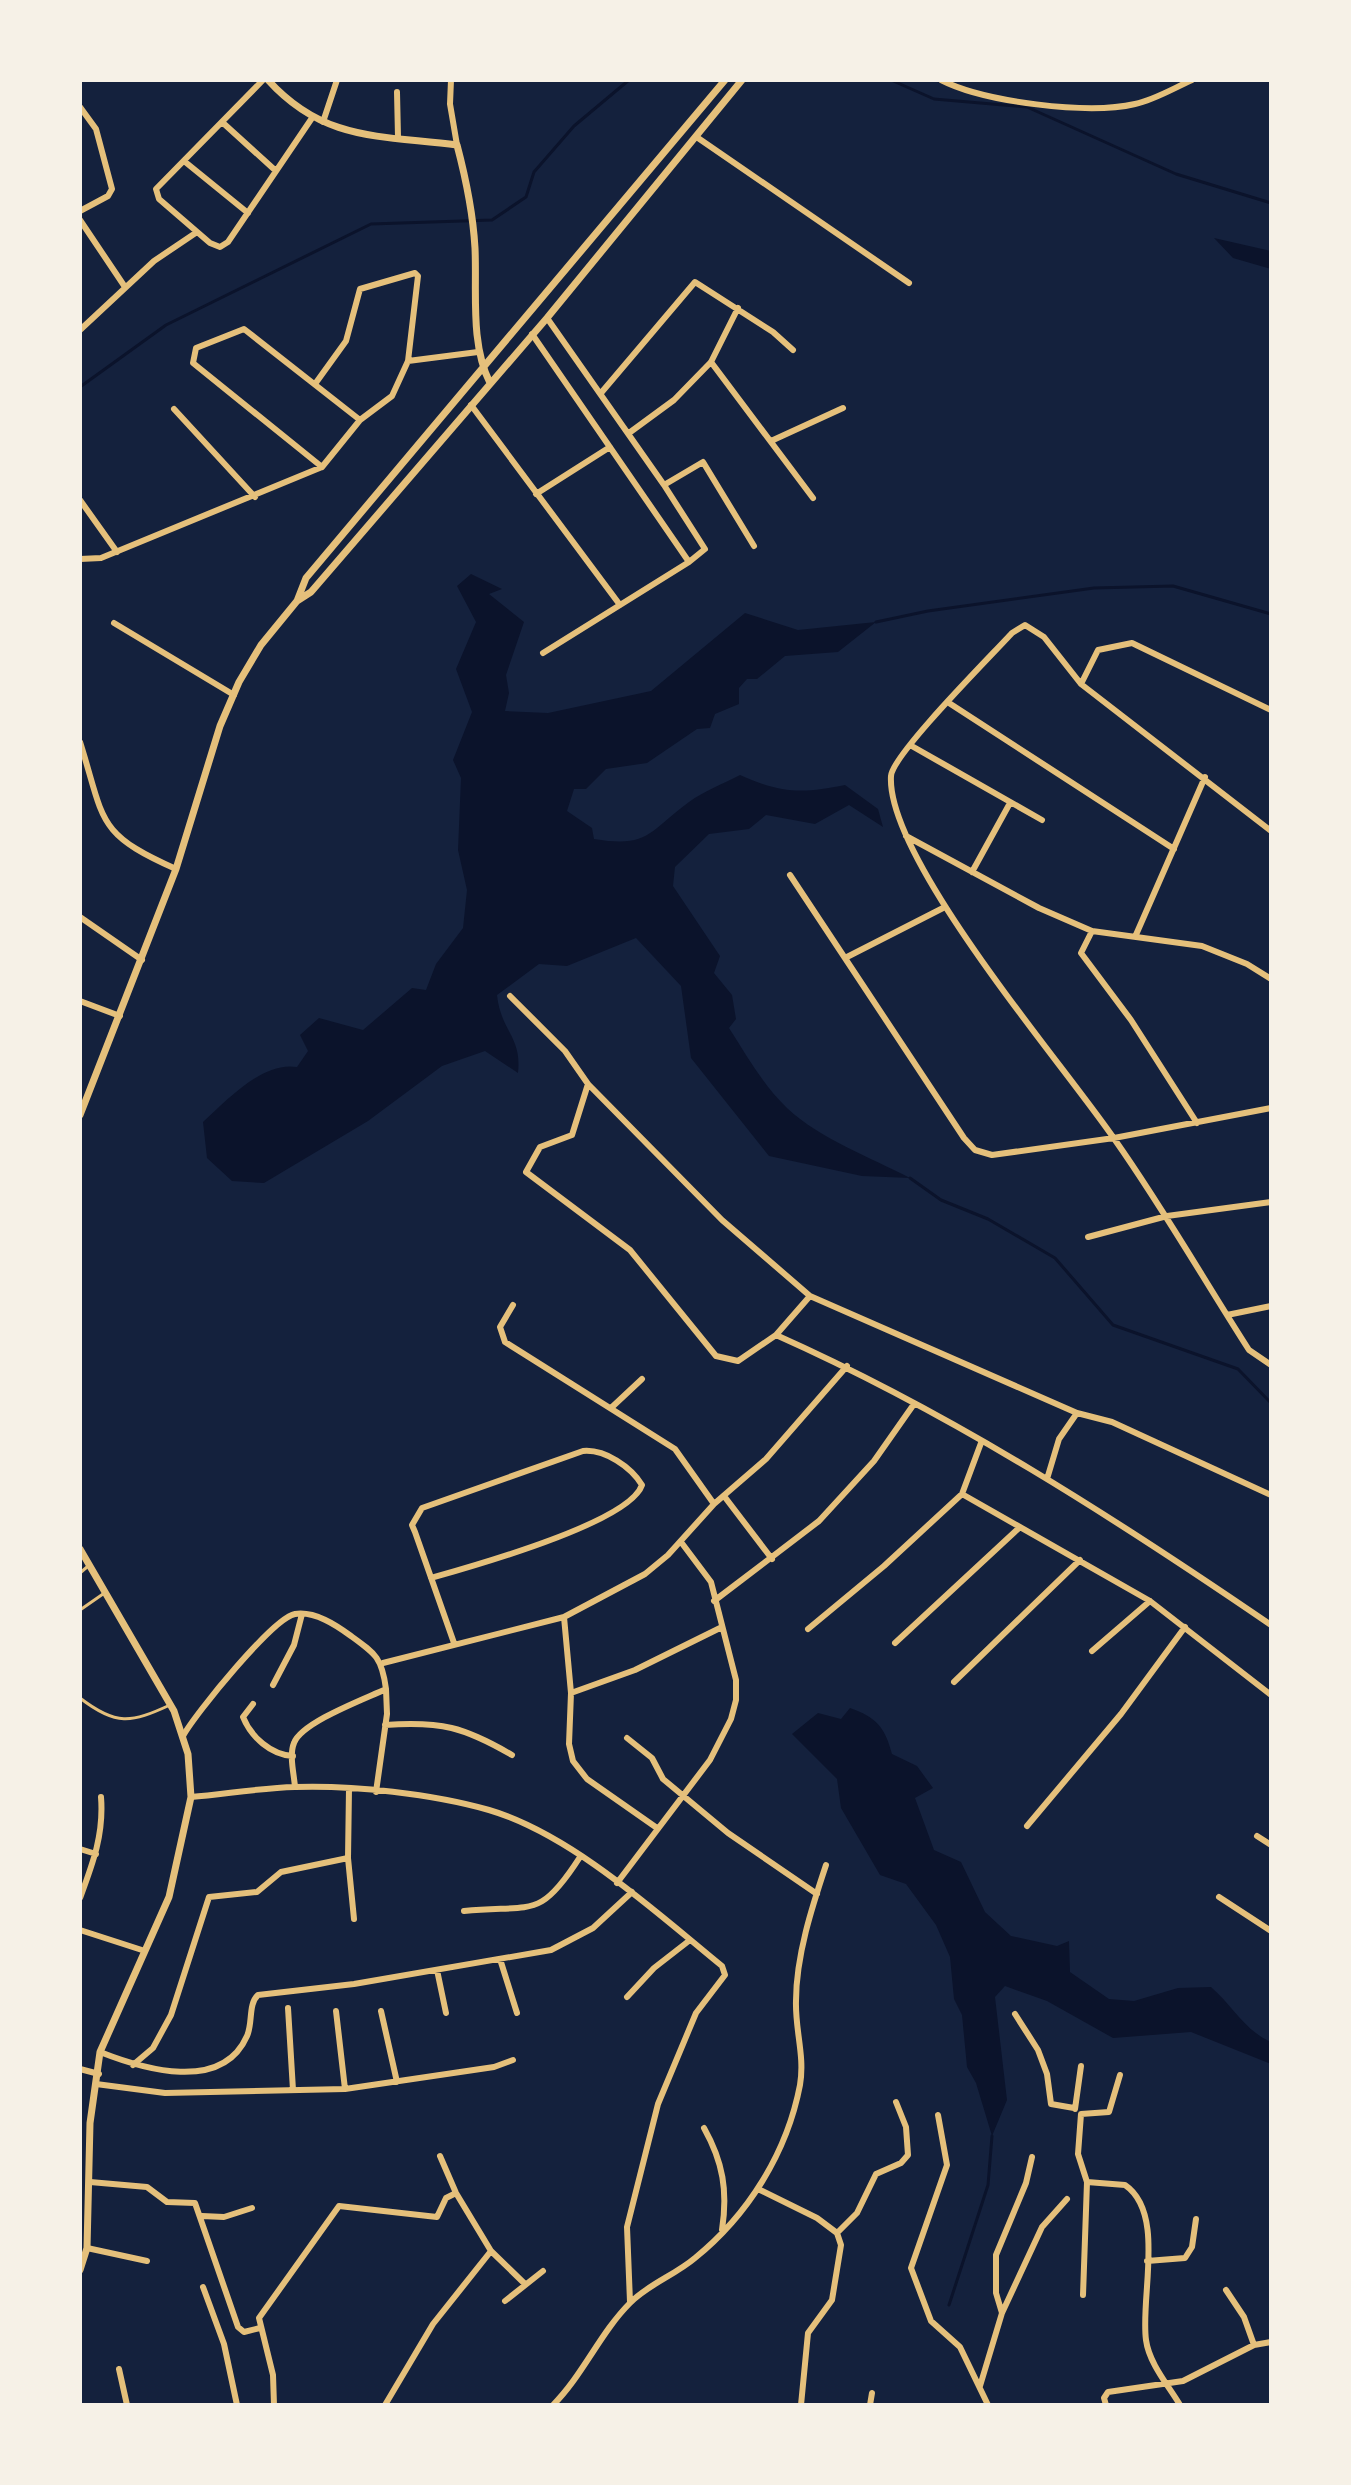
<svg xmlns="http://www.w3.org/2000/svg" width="1351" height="2485" viewBox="0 0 1351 2485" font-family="'Archivo Narrow',sans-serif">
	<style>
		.water { fill: #0b132b }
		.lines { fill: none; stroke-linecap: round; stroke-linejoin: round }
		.stream { stroke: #0b132b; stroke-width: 3 }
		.service { stroke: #e5c07b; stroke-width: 3 }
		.minor { stroke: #e5c07b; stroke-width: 6 }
		.tertiary { stroke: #e5c07b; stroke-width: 7 }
	</style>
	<rect width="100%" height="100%" fill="#14213d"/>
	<path class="water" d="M1214,238l57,13v18l-38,-11z
		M471,574l31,15 -13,5 35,28 -18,53 3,18 -4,18 43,2 103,-22 94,-78 53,17 78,-8 -38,30 -53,4 -28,23h-10l-8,9v16l-24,10 -5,14 -13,1 -50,34 -41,6 -20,20h-12l-7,22 25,17 2,11c55,9 54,-7 95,-37 15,-11 34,-18 51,-27 40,18 62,19 105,10l33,24 5,18 -34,-22 -34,19 -49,-9 -17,14 -40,5 -34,33 -2,19 47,70 -6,17 18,22 4,24 -7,9c18,28 34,57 58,80 33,31 83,49 123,70l-48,-2 -93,-20 -78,-98 -10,-72 -45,-48 -69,28 -28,-2 -42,31c4,37 25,41 21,78l-33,-22 -43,15 -74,55 -104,62 -32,-2 -25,-23 -4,-36c24,-22 60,-61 94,-55l11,-16 -8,-16 19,-17 44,12 49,-42 14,2 10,-26 27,-36 4,-38 -9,-40 3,-72 -8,-18 19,-48 -16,-43 20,-47 -19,-36z
		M850,1708c26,9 35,19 42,46l25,12 16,22 -18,10 19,52 27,12 24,50 26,24 46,10 12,-5 1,31 39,27 25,2 44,-13 33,-1c22,19 33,43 60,55v22l-80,-32 -78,6 -66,-37 -42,-15 -10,11 12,103 -15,36 -16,-53 -9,-16 -5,-52 -8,-16 -4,-42 -14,-32 -30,-41 -26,-9 -39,-67 -4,-29 -45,-45 26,-21 23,6z"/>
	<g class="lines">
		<path class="stream" d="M891,80l43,19 93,8 149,67 95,29
			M80,387l86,-62 205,-101 121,-4 34,-23 8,-25 40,-46 55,-46
			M876,622l52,-11 166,-23 79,-2 98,28
			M910,1178l31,22 47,19 67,39 58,67 125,44 33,34
			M949,2305l39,-120 4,-49"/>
		<path class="service" d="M80,1573l7,-6
			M80,1610l23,-16
			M80,1698c36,28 51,25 90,7"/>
		<path class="minor" d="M263,80l-107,109 3,10 51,44 10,4 8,-5 84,-124
			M451,80l-1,24 7,41
			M941,80c43,22 147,35 194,24 19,-4 39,-16 57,-24
			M397,92l1,45
			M80,107l16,22 16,60 -4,7 -28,15
			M222,122l54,49
			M323,122l14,-42
			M698,138l211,145
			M184,161l64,52
			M80,220l45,67
			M80,330l74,-69 43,-29
			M532,334l157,228
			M711,362l102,136
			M315,384l31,-43 14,-52 55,-16 3,3 -10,85
			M601,393l94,-111 78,50 20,18
			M471,405l149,200
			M174,409l81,88
			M629,433l45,-33 37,-38 27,-54
			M771,441l72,-33
			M322,467l-129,-104 3,-15 48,-19 116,91
			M664,485l39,-23 51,84
			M536,494l74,-47
			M80,500l37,52
			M80,559l21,-1 221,-91 38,-47 32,-24 16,-35 70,-9
			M114,623l120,72
			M543,653l146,-91 16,-13 -41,-64 -117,-167
			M1081,684l17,-34 34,-7 139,67
			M949,703l225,146
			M80,742c25,79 15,91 96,127
			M910,745l132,75
			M1271,831l-190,-147 -37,-47 -19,-12 -13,8c-20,22 -120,122 -121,143 -5,83 173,289 224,364 48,68 89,140 134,210l22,15
			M906,836l133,72 53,23 110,15 45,18 24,15
			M972,872l38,-69
			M790,875l174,263 11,12 17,5 122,-17 157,-30
			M80,917l62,43
			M1092,931l-11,22 50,67 66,103
			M1135,937l70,-160
			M845,958l100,-51
			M510,996l55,55 23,33 134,136 88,76 -34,39 -38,26 -22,-5 -86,-106 -104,-78 14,-25 32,-12 16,-51
			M80,1001l40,15
			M1088,1237l79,-21 104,-14
			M810,1296l267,117
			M513,1305l-13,22 5,15 170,107 39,55
			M1227,1315l44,-9
			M776,1335c175,78 337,182 495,290
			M611,1408l31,-29
			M981,1443l-19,51 188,107 121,94
			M1047,1479l12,-40 18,-26 35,9 159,73
			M724,1496l48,63
			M431,1578c39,-11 198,-55 211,-93 -11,-18 -37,-36 -59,-34l-161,57 -10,17 3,7 39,111
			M714,1601l105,-80 55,-60 40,-57
			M564,1617l7,76 -2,51 4,17 14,18 70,49
			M808,1629l76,-63 78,-72
			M895,1643l124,-115
			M1092,1651l58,-50
			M383,1663l181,-46 81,-43 23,-19 46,-51 52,-45 81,-93
			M954,1682l126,-122
			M273,1685l21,-40 8,-31
			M571,1693l64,-23 85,-42
			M253,1704l-10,13c8,20 28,38 50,39
			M385,1725c56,-4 79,2 127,30
			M183,1736c12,-22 90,-118 112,-122 20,-3 41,11 56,22 25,18 31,22 35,53
			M627,1738l25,20 11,21 65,54 89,61
			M295,1787c-1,-13 -6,-32 -1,-44 8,-21 71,-44 92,-54l1,25 -11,78
			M349,1789l-1,69 6,61
			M191,1797c35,-3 69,-9 104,-10 58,-2 138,7 194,23 82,24 168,103 233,156l3,9 -29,38 -38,91 -31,123 3,75
			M1027,1826l94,-112 64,-87
			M1257,1836l14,9
			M80,1849l16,5
			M617,1883l93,-123 21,-41 5,-19v-20l-25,-98 -30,-40
			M1219,1897l52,34
			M80,1898c13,-35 24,-64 21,-101
			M464,1911c69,-7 75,10 116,-54
			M80,1930l65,21
			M500,1959l17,54
			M437,1970l9,43
			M627,1997l27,-29 36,-28
			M288,2008l5,82
			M336,2011l9,78
			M381,2011l16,71
			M1015,2014l23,36 9,24 4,30 23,4
			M100,2052c43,17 122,41 147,-16 6,-13 1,-32 11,-41l96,-11 197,-34 42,-22 39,-36
			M133,2065l20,-17 18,-33 38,-118 48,-5 24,-20 67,-14
			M80,2069l19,5
			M96,2084l69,9 180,-4 149,-22 19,-7
			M1075,2109l6,-43
			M938,2115l9,50 -36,103 20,53 29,26 28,58
			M704,2128c19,34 24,63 18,102
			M440,2156l16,37 35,58 34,33
			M90,2182l57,5 20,15 28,1 43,124 6,5 16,-4
			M1087,2182l-9,-28 3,-40 28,-2 11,-37
			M758,2189l59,29 20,15 4,12 -9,55 -24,33 -7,72
			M202,2216l22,1 28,-9
			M837,2233l20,-20 19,-39 25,-11 7,-8 -2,-28 -10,-25
			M87,2248l60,13
			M1147,2261l38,-3 7,-11 4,-28
			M203,2287l21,57 13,61
			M1226,2290l18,27 10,28
			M1083,2295l4,-113 38,3c41,28 15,112 21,155 3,23 22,45 34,65
			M505,2301l38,-30
			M1002,2313l40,-86 25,-28
			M119,2369l8,36
			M980,2386l22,-73 -6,-20v-38l30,-72 6,-26
			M274,2405l-1,-30 -14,-57 80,-112 98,11 9,-19 10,-5
			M385,2405l48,-81 58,-73
			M553,2405c30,-30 47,-72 77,-102 17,-18 45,-28 65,-45 53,-43 92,-105 105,-173 5,-29 -5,-55 -4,-84 0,-45 16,-94 30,-136
			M870,2405l2,-12
			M1106,2405l-2,-7 4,-6 75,-11 71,-36 17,-3"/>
		<path class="tertiary" d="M268,80c56,62 113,55 189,65 9,34 16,68 18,103 2,44 -5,95 15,135
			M297,601l14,-9 236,-274 195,-238
			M80,1115l96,-246 44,-143 19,-44 22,-37 36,-44 9,-23 419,-498
			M80,1549l94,162 14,43 3,43 -22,100 -69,155 -10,71 -3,125 -7,22"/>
	</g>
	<rect width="1351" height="2485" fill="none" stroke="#f6f1e7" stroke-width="164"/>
</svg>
